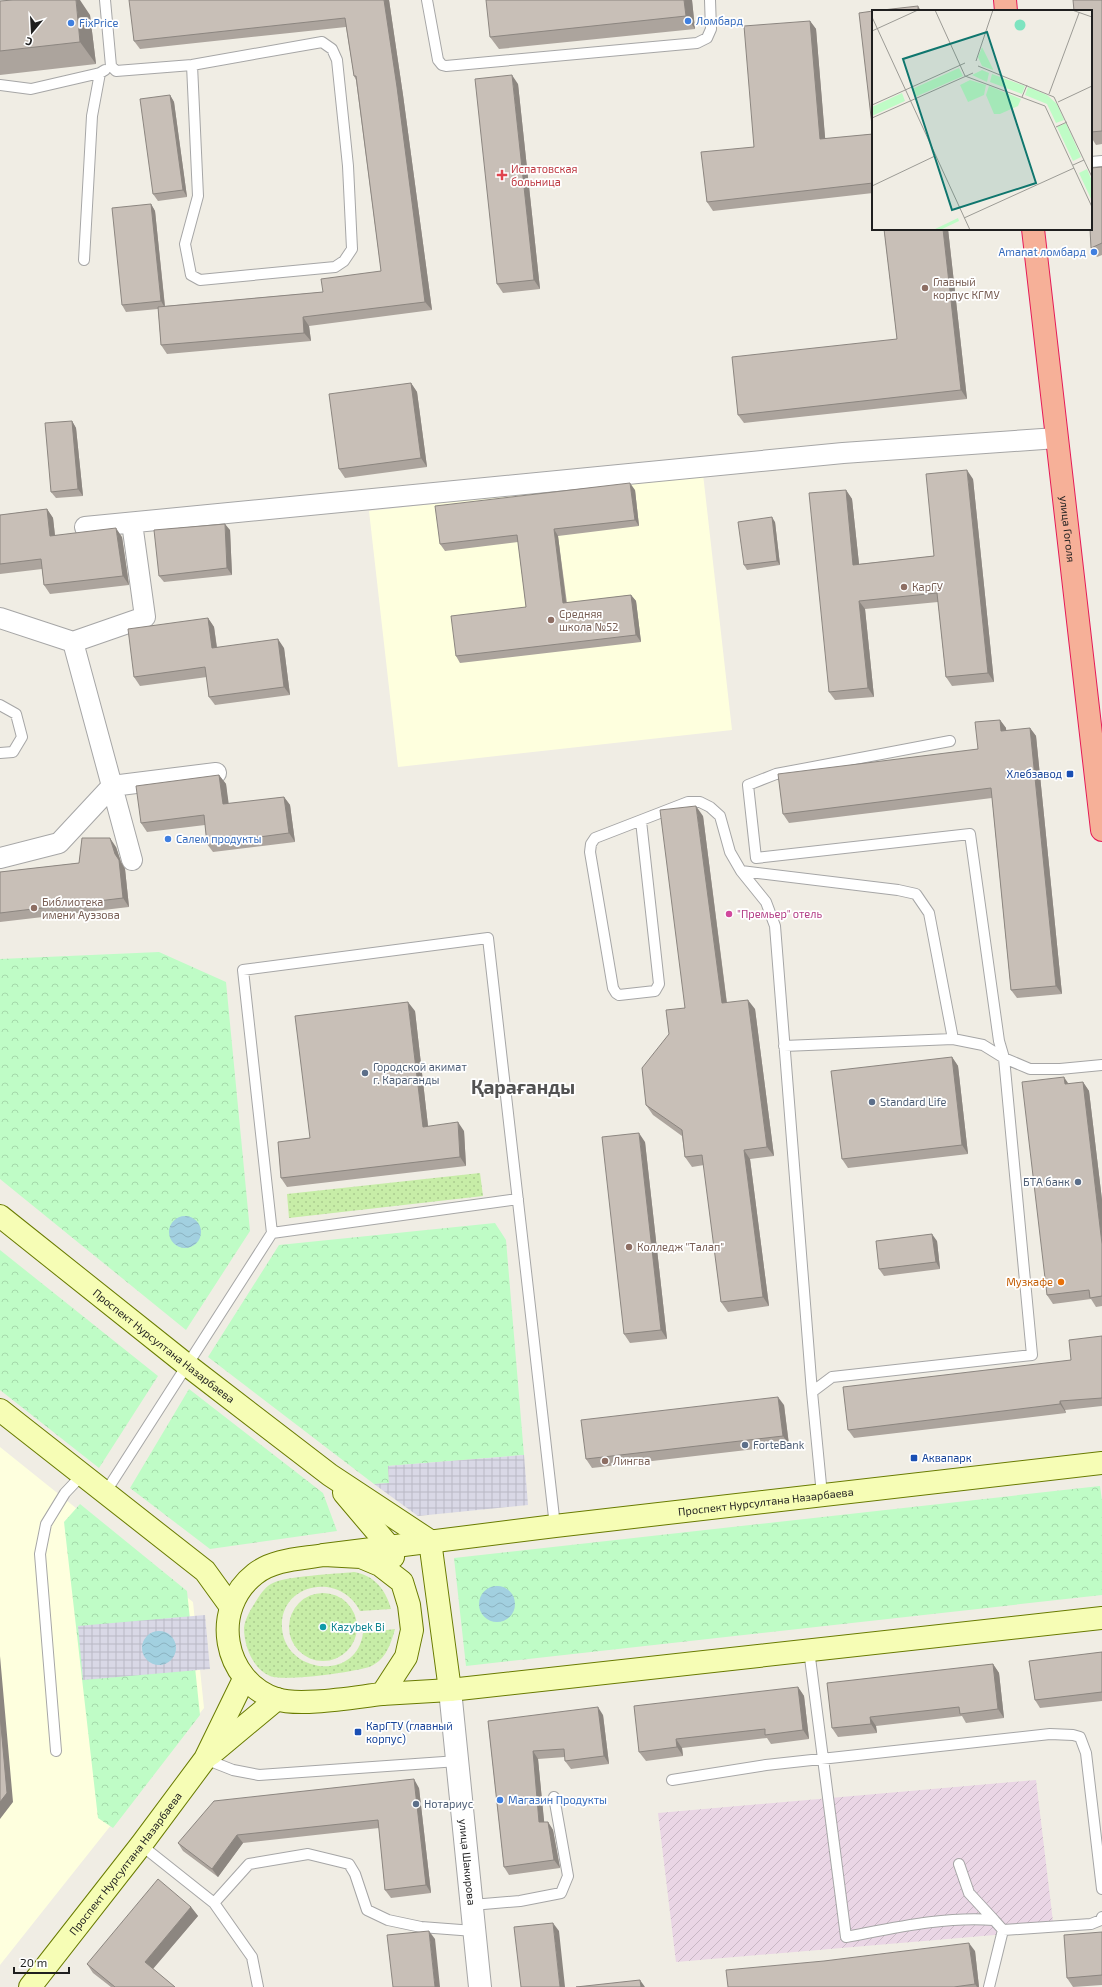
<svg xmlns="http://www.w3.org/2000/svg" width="1102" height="1987" viewBox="0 0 1102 1987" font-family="'Exo 2',sans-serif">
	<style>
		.industrial { fill: url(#industrial-furrows) }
		.education { fill: #feffde }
		.grass { fill: url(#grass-dots) }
		.park { fill: url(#park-crowns) }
		.plaza { fill: url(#plaza-grid) }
		.water { fill: url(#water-waves) }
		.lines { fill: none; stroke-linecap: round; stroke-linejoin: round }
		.service-casing { stroke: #a6a6a6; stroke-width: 12 }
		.minor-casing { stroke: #a6a6a6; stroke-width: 22 }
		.tertiary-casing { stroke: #a6a6a6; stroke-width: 24 }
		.secondary-casing { stroke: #697b00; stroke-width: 24 }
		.trunk-casing { stroke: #e51a57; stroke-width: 24 }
		.service { stroke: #fff; stroke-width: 10 }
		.minor { stroke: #fff; stroke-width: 20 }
		.tertiary { stroke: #fff; stroke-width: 22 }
		.secondary { stroke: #f6fdb5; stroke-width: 22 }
		.trunk { stroke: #f6b098; stroke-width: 22 }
		.wall { fill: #aca49d }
		.shaded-wall { fill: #8c8680 }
		.building { fill: #c8bfb7; stroke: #8c8680 }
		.shop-dot { fill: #3f7fe0; stroke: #fff; stroke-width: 1.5 }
		.health-dot { fill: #e0444e; stroke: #fff; stroke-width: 1.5 }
		.education-dot { fill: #8d6e63; stroke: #fff; stroke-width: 1.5 }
		.transit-dot { fill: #1a4fb4; stroke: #fff; stroke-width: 1.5 }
		.hotel-dot { fill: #d1479c; stroke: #fff; stroke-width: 1.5 }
		.service-dot { fill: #5c6f8a; stroke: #fff; stroke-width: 1.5 }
		.food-dot { fill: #e8710a; stroke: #fff; stroke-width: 1.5 }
		.culture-dot { fill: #0f9aa8; stroke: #fff; stroke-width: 1.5 }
		.labels { text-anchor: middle; stroke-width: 3.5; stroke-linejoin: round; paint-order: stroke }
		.shop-label { font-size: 11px; fill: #366cbe; stroke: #fff; text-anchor: start }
		.health-label { font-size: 11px; fill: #be3a42; stroke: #fff; text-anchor: start }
		.education-label { font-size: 11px; fill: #785e54; stroke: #fff; text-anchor: start }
		.street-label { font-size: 11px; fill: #1f1f1f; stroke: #fff }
		.transit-label { font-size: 11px; fill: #164399; stroke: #fff; text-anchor: start }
		.hotel-label { font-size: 11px; fill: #b23c85; stroke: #fff; text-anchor: start }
		.service-label { font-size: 11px; fill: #4e5e75; stroke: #fff; text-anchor: start }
		.food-label { font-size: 11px; fill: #c56008; stroke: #fff; text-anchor: end }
		.culture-label { font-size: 11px; fill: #0d838f; stroke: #fff; text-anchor: start }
		.town-label { font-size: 19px; font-weight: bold; fill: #525252; stroke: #fff }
		.inset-road { fill: none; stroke: #9c9b95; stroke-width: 1 }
		.view { fill: #0f766e; fill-opacity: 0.15; stroke: #0f766e; stroke-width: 2 }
		.inset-edge { fill: none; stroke: #1f1f1f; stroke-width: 2 }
	</style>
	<defs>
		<pattern id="industrial-furrows" width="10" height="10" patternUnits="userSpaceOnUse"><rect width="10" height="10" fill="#ead6e5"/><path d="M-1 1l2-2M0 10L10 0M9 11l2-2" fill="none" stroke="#c8b7c4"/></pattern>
		<pattern id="grass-dots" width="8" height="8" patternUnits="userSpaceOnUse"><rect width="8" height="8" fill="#c7eda7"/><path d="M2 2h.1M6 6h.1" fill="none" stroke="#aacb8f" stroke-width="1.8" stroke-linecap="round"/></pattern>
		<pattern id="park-crowns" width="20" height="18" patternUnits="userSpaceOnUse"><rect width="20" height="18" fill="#bffcc6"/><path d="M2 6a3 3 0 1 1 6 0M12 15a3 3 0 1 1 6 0" fill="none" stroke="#a4d8aa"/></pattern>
		<pattern id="plaza-grid" width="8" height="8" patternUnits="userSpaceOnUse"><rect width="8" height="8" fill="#d9d8e6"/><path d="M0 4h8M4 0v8" fill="none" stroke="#bab9c5"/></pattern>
		<pattern id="water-waves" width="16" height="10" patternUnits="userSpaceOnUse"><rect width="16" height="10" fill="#a2d0e0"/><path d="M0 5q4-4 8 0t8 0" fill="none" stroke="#8bb2c0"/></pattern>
	</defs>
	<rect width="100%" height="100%" fill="#f0ede4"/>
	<path class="industrial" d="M1036,1780l18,150 -378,32 -18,-149z"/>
	<path class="education" d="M703,474l29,256 -334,37 -29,-256z
		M0,1447l193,155 11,106 -204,257z"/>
	<path class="grass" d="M480,1173l3,23 -194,22 -2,-24z
		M354,1572c20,3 32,18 37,37l-31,2c-20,-40 -81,-28 -78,17 3,46 75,54 81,5l32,-4c-3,11 -7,24 -16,32 -3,2 -7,5 -10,6 -15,5 -86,15 -99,9 -17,-7 -26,-30 -26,-48 1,-11 9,-22 14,-30 4,-6 8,-12 15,-15 14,-7 62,-9 81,-11z
		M289 1627a34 34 0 1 1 68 0a34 34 0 1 1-68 0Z"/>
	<path class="park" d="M159,952l67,30 24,249 -64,99 -186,-151v-220z
		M495,1223l11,17 18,215 -136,11 1,17 -15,1 -166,-127 71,-112z
		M0,1250l158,126 -59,92 -99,-78z
		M189,1389l134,104 14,38 -127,18 -80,-61z
		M1100,1486l2,15v94l-636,71 -12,-108z
		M80,1504l107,87 13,124 -87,113 -15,-10 -34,-296z"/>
	<path class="plaza" d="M524,1455l4,50 -110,11 -44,-32 15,-1 -1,-17z
		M205,1615l5,54 -127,11 -5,-54z"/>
	<path class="water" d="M169 1232a16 16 0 1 1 32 0a16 16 0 1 1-32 0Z
		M479 1604a18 18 0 1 1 36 0a18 18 0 1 1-36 0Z
		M142 1648a17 17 0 1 1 34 0a17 17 0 1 1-34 0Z"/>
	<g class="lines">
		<g class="service-casing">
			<path id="service" d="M105,0l6,66 5,5 76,-6 130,-23 10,7 5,11 11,106 4,83 -8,12 -9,6 -135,13 -9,-5 -6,-31 13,-48 -6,-131
				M427,0l11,60 4,5 4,1 251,-23 10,-5 4,-9 -1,-29
				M0,85l31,4 69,-16 5,-3
				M1091,162l11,-1
				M84,260l8,-144 8,-43
				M0,705l16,9 6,23 -9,15 -13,1
				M950,741l-174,33 -28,11 8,73 214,-24 29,207 5,17 26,11h30l42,-4
				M641,821l18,163 -4,7 -36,4 -3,-2 -3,-5 -23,-136 1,-8 4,-6 93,-36h12l10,5 10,9 10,36 11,19 25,31 9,24 37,466
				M741,871l157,19 18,4 13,19 24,126
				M784,1046l169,-7 30,6 21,13 28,297 -200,22 -20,15 10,103
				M272,1233l246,-34
				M105,1493l167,-260 -29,-263 245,-32 67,588
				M809,1650l37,287c48,-9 99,-21 148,-17l9,10
				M56,1751l-16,-197 6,-30 19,-31 17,-18
				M205,1759l28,11 26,5 199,-14
				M672,1780l94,-15 284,-31 23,1 7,2 6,16 16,136
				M141,1845l73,58 38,54 6,30
				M959,1864l10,29 25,27
				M214,1903l35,-39 59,-10 41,10 6,10 12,36 21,10 33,7 53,4
				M472,1905l48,-4 41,-8 7,-17 -14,-79
				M989,1987l14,-57 88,-6 10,-4 1,-3"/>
		</g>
		<g class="minor-casing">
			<path id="minor" d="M85,527l758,-74 214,-15
				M0,618l73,24
				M0,858l59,-15 53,-57 104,-13
				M132,860l-59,-218 72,-25 -13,-94"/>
		</g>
		<g class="tertiary-casing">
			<g id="tertiary">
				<path id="s1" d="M450,1690l30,297"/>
			</g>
		</g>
		<g class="secondary-casing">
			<g id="secondary">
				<path id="s2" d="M0,1216l187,149 143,110 100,66 20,149"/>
				<path d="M0,1410l205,161 26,36"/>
				<path d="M344,1493l45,53 4,11"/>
				<path id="s3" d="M324,1555l231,-29 547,-63"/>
				<path d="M324,1555l37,2 19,8 22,17 7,23 3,25 -6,27 -24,37c-27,3 -82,13 -106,5 -53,-18 -66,-90 -21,-125 19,-15 46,-15 69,-19z"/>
				<path d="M382,1694l68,-4 652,-72"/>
				<path d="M211,1754l66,-55"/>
				<path id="s4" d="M30,1987l111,-142 64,-86 39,-80"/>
			</g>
		</g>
		<g class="trunk-casing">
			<g id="trunk">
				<path d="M1005,0l1,11"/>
				<path id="s5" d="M1033,229l69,601"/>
			</g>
		</g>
		<use href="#service" class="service"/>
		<use href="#minor" class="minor"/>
		<use href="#tertiary" class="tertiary"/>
		<use href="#secondary" class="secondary"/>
		<use href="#trunk" class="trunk"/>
	</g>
	<path class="wall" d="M389,0l14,95 29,215 -123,16 2,15 -144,13 -6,-9 -3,-36 -32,3 -4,-7 29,-101 4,7 10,95 158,-14 58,-21 -25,-191 -2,-4 -8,-49 -206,22 -6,-8z
		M692,0l3,29 -196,20 -9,-12z
		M1102,0v144l-6,1 -5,-8v-126z
		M0,1l90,14 6,49 -96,11z
		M873,11v182l-160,18 -6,-9 47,-55 56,-126 6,8 9,110 48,-5z
		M518,84l22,205 -37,4 -6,-9z
		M170,95l4,7 13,95 -29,4 -5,-7z
		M1102,167v88l-5,2 -6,-9z
		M884,229h64l19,170 -223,24 -6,-8 159,-76z
		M411,383l6,9 10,75 -82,11 -6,-9z
		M72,421l4,7 7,68 -27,2 -5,-6z
		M973,479l21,203 -42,4 -6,-9 -8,-75 -73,7 9,88 -39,3 -6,-8 17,-202 6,9 7,65 75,-8z
		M635,490l4,36 -81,10 9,67 64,-8 5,6 5,41 -181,21 -4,-7 70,-49 -8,-65 -73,9 -5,-7z
		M47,509l6,9 2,17 67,2 7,48 -79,9 -6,-9 -2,-16 -42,5v-59z
		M775,522l5,43 -33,5 -3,-5z
		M230,530l2,45 -68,7 -5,-6z
		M208,618l6,9 3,20 67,1 6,47 -75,10 -6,-8 -2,-20 -67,9 -6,-9z
		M1000,720l6,8v3l24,-3 6,8 26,258 -45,4 -6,-8 -19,-192 -203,25 -6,-9 195,-65z
		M219,775l7,9 2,20 56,-7 6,8 5,37 -82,10 -6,-8 -2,-19 -58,7 -6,-9z
		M703,816l24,187 28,6 19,147 -24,3 19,147 -41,6 -7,-10 -17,-137 -12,2 -7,-10 -3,-21 -29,-21 -7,-10 23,-71 16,-26z
		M116,847l5,15 4,7 4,38 -129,15v-50l79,-9z
		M415,1011l13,115 36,5 2,35 -179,21 -6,-9 29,-40z
		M952,1057l6,9 10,88 -120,14 -6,-9z
		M1083,1082l6,9 13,109v106l-6,1 -5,-8 -38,5 -6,-9 22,-211z
		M645,1142l22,197 -37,4 -6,-9z
		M937,1241l3,28 -56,7 -5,-7z
		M1102,1336v70l-37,4 1,3 -212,25 -6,-8 223,-70z
		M784,1405l5,40 -197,23 -6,-9z
		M1102,1652v49l-62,7 -5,-8z
		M993,1664l6,9 5,45 -38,5 -4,-7 -86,10 1,7 -39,4 -6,-9z
		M798,1687l6,9 5,43 -38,5 -4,-6 -85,10 1,8 -37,5 -7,-9z
		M603,1715l6,49 -38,5 -6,-8v-4l-27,2 6,63h4l5,8 7,38 -51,7 -5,-8 -16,-146z
		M419,1788l12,105 -40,5 -6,-8 -6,-62 -136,15 -25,34 -35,-26 -5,-8z
		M191,1907l7,9 -45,53 22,18h-64l-18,-14 -6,-9z
		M1102,1932v53l-29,2 -6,-9z
		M975,1951l4,36h-251z"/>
	<path class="shaded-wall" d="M76,0h4l10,15 6,49 -16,-22z
		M384,0h5l14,95 29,215 -7,-8z
		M684,0h8l3,29 -9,-13z
		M918,6l3,5h-3z
		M810,21l6,8 10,119 -6,-9z
		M512,75l6,9 22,205 -6,-9z
		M170,95l4,7 13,95 -4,-7z
		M151,204l4,7 10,97 -4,-7z
		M943,229h5l19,170 -6,-9z
		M303,317l6,9 2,15 -7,-8z
		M411,383l6,9 10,75 -6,-9z
		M72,421l4,7 7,68 -5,-7z
		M967,470l6,9 21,203 -6,-9z
		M630,483l5,7 4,36 -4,-6z
		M846,490l6,9 8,74 -7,-8z
		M47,509l6,9 3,27 -6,-9z
		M772,517l3,5 5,43 -3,-4z
		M225,524l5,6 2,45 -5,-7z
		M116,528l6,9 7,48 -6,-9z
		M554,529l4,7 9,74 -4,-7z
		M631,595l5,6 5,41 -5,-7z
		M859,601l6,8 9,88 -6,-9z
		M208,618l6,9 4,30 -6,-9z
		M278,639l6,9 6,47 -6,-8z
		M1000,720l6,8 1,12 -6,-9z
		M1030,728l6,8 26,258 -6,-8z
		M219,775l7,9 4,29 -7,-9z
		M284,797l6,8 5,37 -6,-9z
		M696,806l7,10 25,197 -6,-10z
		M110,838l6,9 5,15 4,7 4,38 -6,-9 -8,-44z
		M748,1000l7,9 19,147 -7,-9z
		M408,1002l7,9 14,124 -6,-8z
		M952,1057l6,9 10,88 -6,-9z
		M1064,1077l6,9 -5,-2z
		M1083,1082l6,9 13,109v44z
		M458,1122l6,9 2,35 -6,-9z
		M639,1133l6,9 22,197 -6,-9z
		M744,1150l6,9 19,147 -6,-9z
		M932,1234l5,7 3,28 -4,-7z
		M778,1397l6,8 5,40 -6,-9z
		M1060,1401l5,9 1,3 -6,-9z
		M0,1656l13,146 -13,17z
		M993,1664l6,9 5,45 -6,-9z
		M798,1687l6,9 5,43 -6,-9z
		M598,1707l5,8 6,49 -5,-8z
		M870,1717l6,9 1,7 -6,-9z
		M676,1739l6,9 1,8 -6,-9z
		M533,1751l5,8 7,71 -6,-8z
		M414,1779l5,9 12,105 -5,-8z
		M548,1822l5,8 7,38 -6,-8z
		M237,1835l6,8 -25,34 -6,-8z
		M191,1907l7,9 -47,55 -6,-9z
		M553,1923l6,8 6,56h-5z
		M429,1931l6,8 5,48h-5z
		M969,1943l6,8 4,36h-2l-2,-3z
		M640,1980l5,7h-4z"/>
	<path class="building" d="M13,0h63l4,42 -80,9v-50z
		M129,0h255l13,87 28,215 -122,15 1,16 -143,12 -3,-38 165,-15 -2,-13 60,-8 -25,-195h-2l-9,-58 -211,23z
		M486,0h198l2,16 -196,21z
		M1073,0h29v131l-11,1v-121h-17z
		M918,6v5h-44z
		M873,11v172l-166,19 -6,-50 53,-5 -10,-121 66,-5 10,118 53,-5 -14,-121z
		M512,75l22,205 -37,4 -22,-205z
		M170,95l13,95 -30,4 -13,-95z
		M1102,167v76l-11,5 -1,-19h1v-61z
		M151,204l10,97 -39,4 -10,-97z
		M884,229h59l18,161 -223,25 -6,-58 165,-18z
		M411,383l10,75 -82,11 -10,-75z
		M72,421l6,68 -27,3 -6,-69z
		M967,470l21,203 -42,4 -9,-84 -78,8 9,87 -39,4 -20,-199 37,-3 7,75 81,-9 -8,-82z
		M630,483l5,37 -81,9 9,74 68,-8 5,40 -180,21 -5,-40 75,-9 -9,-72 -77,9 -5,-38z
		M47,509l3,27 66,-8 7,48 -79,9 -3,-26 -41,5v-49z
		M772,517l5,44 -33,4 -6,-43z
		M225,524l2,44 -68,8 -5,-46z
		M208,618l4,30 66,-9 6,48 -75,10 -4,-30 -71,10 -6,-48z
		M1000,720l1,11 29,-3 26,258 -45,4 -20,-202 -208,26 -5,-40 200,-25 -3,-27z
		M219,775l4,29 61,-7 5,36 -82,11 -3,-29 -63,8 -5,-37z
		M696,806l26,197 26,-3 19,147 -23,3 19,147 -42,5 -19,-147 -17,2 -3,-27 -36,-25 -4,-37 27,-34 -3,-24 19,-2 -25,-198z
		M82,838h28l5,16 4,6 4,38 -123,15v-41l79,-9z
		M408,1002l15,125 35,-5 2,35 -179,21 -3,-36 32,-4 -15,-122z
		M952,1057l10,88 -120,14 -11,-88z
		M1064,1077l1,7 18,-2 19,162v52l-12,2 -1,-8 -42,5 -25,-213z
		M639,1133l22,197 -37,4 -22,-197z
		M932,1234l4,28 -57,7 -3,-28z
		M1102,1336v62l-42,3v3l-212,26 -5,-43 228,-27 -2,-20z
		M778,1397l5,39 -197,23 -5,-39z
		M1102,1652v40l-67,8 -6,-39z
		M993,1664l5,45 -38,5 -1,-7 -89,10 1,7 -39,4 -5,-45z
		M798,1687l5,43 -38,5v-6l-89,10 1,8 -38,5 -5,-46z
		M598,1707l6,49 -39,5 -1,-12 -31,2 6,71h9l6,38 -50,7 -16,-146z
		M0,1715l7,78 -7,9z
		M414,1779l12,106 -41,5 -7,-70 -141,15 -25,34 -34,-26 36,-42z
		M158,1879l33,28 -46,55 30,25h-60l-28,-23z
		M553,1923l7,64h-39l-7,-60z
		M429,1931l6,56h-42l-6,-52z
		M1102,1932v43l-35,3 -3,-43z
		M969,1943l6,41 -21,3h-226l-2,-17 98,-9z
		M640,1980l1,7h-65z"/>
	<g class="shop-dot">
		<circle cx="688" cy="21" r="4"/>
		<circle cx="71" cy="23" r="4"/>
		<circle cx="1094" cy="252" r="4"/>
		<circle cx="168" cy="839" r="4"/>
		<circle cx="500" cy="1800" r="4"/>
	</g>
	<path class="health-dot" d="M500 169h4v4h4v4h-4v4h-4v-4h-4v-4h4z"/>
	<g class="education-dot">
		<circle cx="925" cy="288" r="4"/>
		<circle cx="904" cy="587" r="4"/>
		<circle cx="551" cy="620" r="4"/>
		<circle cx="34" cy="908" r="4"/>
		<circle cx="629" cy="1247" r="4"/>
		<circle cx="605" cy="1461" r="4"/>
	</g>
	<g class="transit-dot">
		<rect x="1066" y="770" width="8" height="8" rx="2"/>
		<rect x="910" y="1454" width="8" height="8" rx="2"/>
		<rect x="354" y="1728" width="8" height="8" rx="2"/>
	</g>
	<circle class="hotel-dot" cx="729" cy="914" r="4"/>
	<g class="service-dot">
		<circle cx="365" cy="1073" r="4"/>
		<circle cx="872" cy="1102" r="4"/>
		<circle cx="1078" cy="1182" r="4"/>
		<circle cx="745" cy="1445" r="4"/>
		<circle cx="416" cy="1804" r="4"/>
	</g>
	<circle class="food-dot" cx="1061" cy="1282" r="4"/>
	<circle class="culture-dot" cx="323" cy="1627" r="4"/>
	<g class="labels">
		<g class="shop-label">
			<text x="696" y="25">Ломбард</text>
			<text x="79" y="27">FixPrice</text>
			<text x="1086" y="256" text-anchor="end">Amanat ломбард</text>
			<text x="176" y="843">Салем продукты</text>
			<text x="508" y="1804">Магазин Продукты</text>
		</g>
		<g class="health-label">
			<text x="511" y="173">Испатовская<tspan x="511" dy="13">больница</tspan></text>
		</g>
		<g class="education-label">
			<text x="933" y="286">Главный<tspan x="933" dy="13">корпус КГМУ</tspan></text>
			<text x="912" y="591">КарГУ</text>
			<text x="559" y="618">Средняя<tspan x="559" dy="13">школа №52</tspan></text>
			<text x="42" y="906">Библиотека<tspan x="42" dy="13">имени Ауэзова</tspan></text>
			<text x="637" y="1251">Колледж "Талап"</text>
			<text x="613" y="1465">Лингва</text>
		</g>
		<g class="street-label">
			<text dy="4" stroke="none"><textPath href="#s5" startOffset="302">улица Гоголя</textPath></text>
			<text dy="4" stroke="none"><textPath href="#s2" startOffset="209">Проспект Нурсултана Назарбаева</textPath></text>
			<text dy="4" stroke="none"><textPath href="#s3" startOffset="445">Проспект Нурсултана Назарбаева</textPath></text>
			<text dy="4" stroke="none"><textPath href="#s1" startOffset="173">улица Шакирова</textPath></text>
			<text dy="4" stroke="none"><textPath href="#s4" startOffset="156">Проспект Нурсултана Назарбаева</textPath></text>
		</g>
		<g class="transit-label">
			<text x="1062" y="778" text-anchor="end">Хлебзавод</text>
			<text x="922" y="1462">Аквапарк</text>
			<text x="366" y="1730">КарГТУ (главный<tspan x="366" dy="13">корпус)</tspan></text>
		</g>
		<g class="hotel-label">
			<text x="737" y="918">"Премьер" отель</text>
		</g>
		<g class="service-label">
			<text x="373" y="1071">Городской акимат<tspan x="373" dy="13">г. Караганды</tspan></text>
			<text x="880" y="1106">Standard Life</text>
			<text x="1070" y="1186" text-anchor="end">БТА банк</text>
			<text x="753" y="1449">ForteBank</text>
			<text x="424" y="1808">Нотариус</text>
		</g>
		<g class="food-label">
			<text x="1053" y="1286">Музкафе</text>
		</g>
		<g class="culture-label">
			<text x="331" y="1631">Kazybek Bi</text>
		</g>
		<g class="town-label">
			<text x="523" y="1094">Қарағанды</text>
		</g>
	</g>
	<g transform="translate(872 10)">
		<rect width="220" height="220" fill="#f0ede4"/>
		<path d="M110,37l11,22v1l-11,-4 -4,-9zM87,58l4,8 -48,21 -3,-8zM110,60l7,3 -2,9 -15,-7zM120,64l33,12 -3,8 -32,-12zM98,70l16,5 -2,10 -16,7 -8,-17zM117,76l32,13 -3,7 -18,8h-6l-8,-19zM156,77l19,8 10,9 7,16 -8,3 -9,-19 -22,-9zM30,83l3,8 -33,15v-9zM194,113l15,34 -8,4 -16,-34zM215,159l5,12v20l-13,-28zM86,208l1,3 -19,9h-7z" fill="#bffcc6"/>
		<path d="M142.5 15a5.5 5.5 0 1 1 11 0a5.5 5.5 0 1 1-11 0Z" fill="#7ee4c0"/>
		<path class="inset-road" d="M63,0l25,55M200,0l20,7M0,7l98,213M0,21l46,-21M104,51l17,-51M88,55l5,11 80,30 47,101M106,56l76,31 38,80M177,84l30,-81M150,87l5,-12M186,92l34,-16M0,95l93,-42M0,108l101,-45M184,117l11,-5M201,155l11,-5M0,176l63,-30M92,208l110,-50"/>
		<path class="view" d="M115,22l49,151 -84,27 -49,-151z"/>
		<rect width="220" height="220" class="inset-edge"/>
	</g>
	<g transform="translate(32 32) rotate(198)" stroke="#ffffff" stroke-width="3" paint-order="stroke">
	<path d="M0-3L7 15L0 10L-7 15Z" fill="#1f1f1f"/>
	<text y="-6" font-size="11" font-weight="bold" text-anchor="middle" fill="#1f1f1f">С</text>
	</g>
	<path d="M14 1967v6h55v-6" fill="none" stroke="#1f1f1f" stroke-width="2"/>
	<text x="20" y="1967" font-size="12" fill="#1f1f1f" stroke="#ffffff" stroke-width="3" paint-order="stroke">20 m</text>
</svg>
